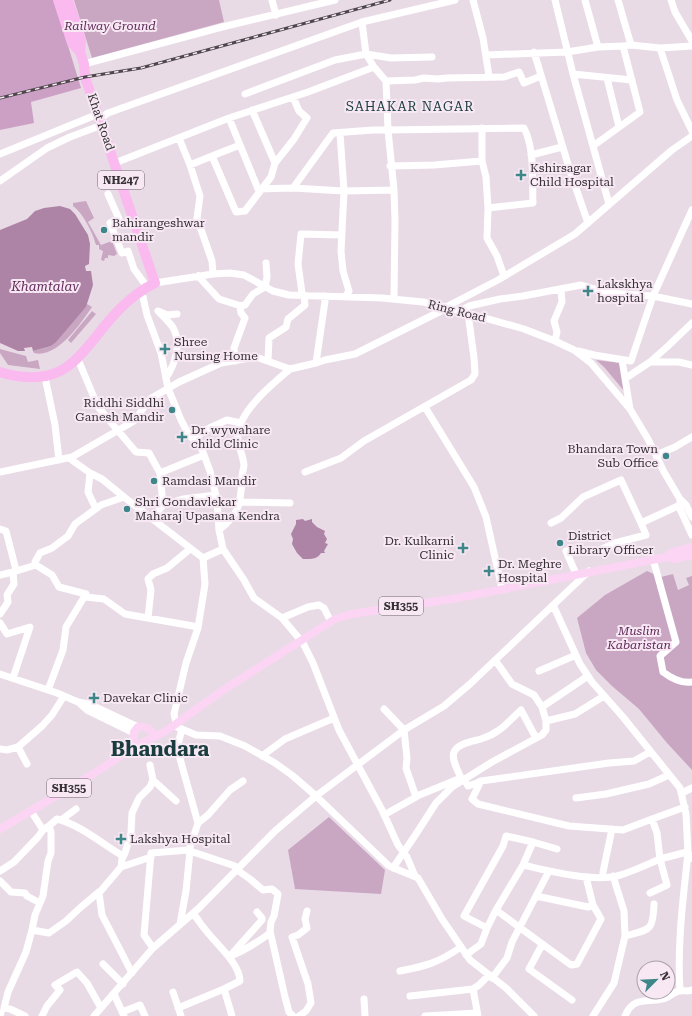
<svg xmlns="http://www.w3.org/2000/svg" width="692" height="1016" viewBox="0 0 692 1016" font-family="'Roboto Serif',serif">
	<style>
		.green { fill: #c9a7c3 }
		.forest { fill: #cca0c4 }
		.water { fill: #ad83a6 }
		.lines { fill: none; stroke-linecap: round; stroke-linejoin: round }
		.minor { stroke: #fff; stroke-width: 7 }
		.major { stroke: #fcd5f5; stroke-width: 8 }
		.highway { stroke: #fab9ef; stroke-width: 10 }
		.rail-casing { stroke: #4d474c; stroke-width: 3 }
		.rail { stroke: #f7e8f4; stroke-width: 1.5; stroke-dasharray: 4.5; stroke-linecap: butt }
		.poi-dot { fill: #3e8789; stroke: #f7e8f4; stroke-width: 1.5 }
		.labels { text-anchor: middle; stroke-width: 4; stroke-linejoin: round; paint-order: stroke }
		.shield { fill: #f7e8f4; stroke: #70686e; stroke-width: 1 }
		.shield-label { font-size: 11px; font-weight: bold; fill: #363135 }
		.park-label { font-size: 12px; font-style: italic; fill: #5f2a58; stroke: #f7e8f4 }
		.street-label { font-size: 12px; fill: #363135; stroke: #f7e8f4 }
		.poi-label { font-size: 12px; fill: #363135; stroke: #f7e8f4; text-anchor: start }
		.neighbourhood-label { font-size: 13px; letter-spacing: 1px; fill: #1a3c3e; stroke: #f7e8f4 }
		.water-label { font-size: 13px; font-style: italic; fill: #622d5b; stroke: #f7e8f4 }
		.town-label { font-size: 20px; font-weight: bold; fill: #1a3c3e; stroke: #f7e8f4 }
	</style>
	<rect width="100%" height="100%" fill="#e9dbe6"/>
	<path class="green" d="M74,0h145l5,22 -132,36z
		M86,201l8,17 -6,4 13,23 11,-4 5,13 -3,2 -6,-1v3h-3l-1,3 -3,-1 2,-9 -4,-2v-4h-3c-3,-12 -13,-32 -23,-39v-3z
		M87,304l5,3c-11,16 -35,52 -58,46l-1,-2 18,-5 35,-39z
		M92,311l4,3 -25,29 -3,-3z
		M0,349l26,7 2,6 10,-2 2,9 -32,-4 -8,-12z
		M596,360l24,3 5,29 -21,-25z
		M647,571l14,6 12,-3 5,16 11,-5 -3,-7 6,-2v194l-25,-27 -28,-34 -27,-23 -16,-16 -10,-17 -9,-35 28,-23z
		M329,817l56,53 -4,24 -86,-5 -7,-39z"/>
	<path class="forest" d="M0,0h54l27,88 -50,14 3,21 -34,7z"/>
	<path class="water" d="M60,206l10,3 5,5 13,21 2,9 -1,20 -4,2 1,5h5l2,14 -7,22 -30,35 -5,4 -18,5 -1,-4 -8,1 1,3h-7l-18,-8v-113l27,-11 8,-8 9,-3z
		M303,519l2,2 7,-2v3l5,5 8,4 -1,3 3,5 -2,4 3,1 -4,7 1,2h-4c-4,7 -11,6 -18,6l-6,-6 -5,-9 1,-5 -2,-5 5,-10v-4z"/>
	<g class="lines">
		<path class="minor" d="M272,0l4,15
			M473,0l10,38 6,38
			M555,0l18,74 36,130
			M585,0l13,47 25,-1
			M671,0l4,12 17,29
			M362,22l4,32 8,13 12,14 2,49 136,-2c11,21 8,53 9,75l-45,5 -1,30 10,18 7,20
			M631,45l29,3 32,-2
			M660,48l17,52 15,31
			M534,52l37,122 17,49
			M486,55l81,-3 31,-5
			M84,64l138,-37 113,-27
			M573,74l59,6
			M607,78l12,49
			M386,81l29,-1 9,-2 14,1 9,-1 57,-1 15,-5 5,11 17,-7
			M245,94l90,-34 31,-6 25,4 41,-1
			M252,110l23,53
			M229,118l29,71 35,-1
			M99,119l9,-6 254,-91 93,-22
			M482,128v33l4,16 2,31
			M373,130h15l6,60 -50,1 -51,-3 40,-55z
			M340,133l4,58 -3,60 2,20 6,20 -4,6
			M179,138l11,27 22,-9 24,56 9,-1 26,-34 4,-14 19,-24 13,-21 -8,-7 -6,-14
			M593,146l47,-34 -17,-66 8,-1 -13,-45
			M0,154l98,-40
			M531,155l31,-8
			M212,156l28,-11
			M115,163l114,-45 79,-26 66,-25
			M190,165l10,31 -3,22 15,43 1,13
			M390,166l44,-1 48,-4
			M0,181l47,-33 23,-11 32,-12
			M108,194l11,25 -9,4 12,30 6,-2 6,18 13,18
			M198,276l21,23 22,7
			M155,283l58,-9 17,-1 14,2 29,16 16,4 93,3 41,4 23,5 78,22 31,12 19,9 17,13 39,46 18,30 16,33 16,27 6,6 6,12
			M138,293l5,4 4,18 14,38 7,35 13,32 8,15 12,12 9,24 7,29 2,30 4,19 21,31 10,18 28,20 21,25 10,20 26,67 43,80 16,35 9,12 8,19
			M393,299l1,-2 1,-76 -1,-31
			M460,311l9,-5 31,-7 23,-3 58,-11 28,8 44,3 39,8
			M692,323l-24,23 -18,16h29l13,3
			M555,341l2,-9 -3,-11 8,-19 -1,-13
			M578,351l16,4 37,6 22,-65 39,-86
			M77,357l21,50 38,45 13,1 11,20
			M622,360l8,49
			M235,361l-1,-13 11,-30 -4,-5 -1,-7 5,-1 8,-11 12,-7 2,-10 -1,-14
			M268,361l1,-23 17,-11 2,-8 17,-14 -1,-10 -2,-2 -4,-29 3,-30 41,1
			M316,363l9,-62 -1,-5
			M45,377l10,48 4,35
			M166,378c10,-15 16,-37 6,-52 -4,-5 -9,-10 -14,-15l9,4 10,-1
			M626,378l24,-16
			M425,407l49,80 12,30 16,72
			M194,440l11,-10 22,-10 14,3
			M656,455l19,-8 17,-10
			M69,458l21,15
			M0,472l72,-15 62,-36 16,-22 29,-17 42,-19 35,-6 34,12 26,-6 9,-3 30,-6 86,-43 5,-4 52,-27 77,-46 97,-84 20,-14
			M305,472l36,-14 23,-17 107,-61 4,-6 -1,-16 -6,-45
			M680,501v8l12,26
			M239,502l51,1
			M163,505l-3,-32 44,-18
			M96,509l-8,-17 2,-19 12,6 22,18
			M152,519l11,-14 20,-6 33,-4
			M551,523l10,-5 22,-21 38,-17 20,43 39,-18
			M0,529l6,2 10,39
			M219,530c21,-16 22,-28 23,-53 0,-4 2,-9 2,-12 -2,-17 -11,-24 -3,-42 8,-20 33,-40 49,-54
			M223,549l-20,9 2,26 -7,44 -12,35 -12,51 3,13 19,8 24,1 25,10 30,17 18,13 23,20 88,-66 40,-24 26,-22 119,-113
			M602,549l13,-6 31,-8 -5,-12
			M566,551l10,23
			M653,559l23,83 -16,14 3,16c8,6 18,12 29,10
			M36,565l-1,-3 5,-9 12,-5 16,-12 7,-12 26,-19 23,-8 79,61
			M0,575l13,-3
			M86,594v3l18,2 21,15 68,12 5,2
			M0,614l8,-12 -1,-7 7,-11 -1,-12 23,-7 16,10 7,12 27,7 -20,33 -3,23 -15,40
			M148,618l3,-28 -3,-11 5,-5 14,-6 23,-19
			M282,618l26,-11 11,-2 5,3 7,14
			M0,623l7,11 23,-7 -17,51
			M539,671l37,-16
			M0,674l57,19 21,9 11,2 49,23
			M78,702l9,8 47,23
			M542,707l46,-31
			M384,709l20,21 3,28 -1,10 10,29 -32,18
			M546,721l29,-7 29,-18
			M182,729l-5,19 21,75 -9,27 1,1
			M18,747l9,17
			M0,749l7,1 11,-3 24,-21 10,-11 12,-19
			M262,756l23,-17 49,-21
			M461,778c-3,-7 -10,-19 -7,-26 4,-9 20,-11 27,-13 19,-6 26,-16 40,-29l15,28
			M153,780l23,21
			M477,783l4,-2 128,-18 25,-2 16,-9
			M682,793l10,-5
			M416,797l1,-1 44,-18 3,1 4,7 9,-3 2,2 -7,14 6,5 91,22 54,4 29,-11 5,14 3,26 27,-7 1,1 -2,-39 -6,-26 -57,-71 -31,-35 -12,-18 -27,-59
			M576,798l30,-4 43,-10 20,-9
			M652,819l33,-12
			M61,820l15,-11
			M198,823l10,-8 22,-25 13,-9
			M49,826l8,-7c24,6 45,25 66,37
			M533,842l24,7
			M121,867l30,-10
			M393,868l23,-34 20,-31 16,-16 40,-25 50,-27 4,-5v-9l-4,-14 -8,-12 -22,-11 -17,-24
			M0,871l14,-9 24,-25 5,-7
			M603,872l9,-43
			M0,881l11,11 14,1 2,3 13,7
			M536,896l52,11 5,-2
			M496,910l75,55 6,-1 24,-45 -8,-14 -7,-28
			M257,912l5,6v2l-33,37c16,-7 28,-14 41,-24
			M192,914c6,3 7,9 12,14 10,14 36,35 36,53l-16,8 8,27
			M180,924l6,-33 4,-40 45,15 5,6 10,7 13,11 9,-1 6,5 -4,22 -3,6 -1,9 15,66 4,15 4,4
			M487,928l-23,-12 39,-70 3,-10 27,6 -10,23
			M32,930l17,3 17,-12 15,-14 18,-15
			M625,936c25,-7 28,-4 29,-32
			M542,945l-13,24 43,31
			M153,948l-9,-13 7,-82 38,-3
			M466,955l15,-11 6,-16 9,-18 27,-45c26,6 69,17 94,11 15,-4 29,-11 43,-17l7,26 -17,8
			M103,964l20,20
			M400,971c26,-5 38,-8 61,-24
			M132,973l-30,-58 -3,-22 22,-26 1,-8 3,-6 6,-20 1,-20 7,-15 11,-11 3,-7 -3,-15
			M492,978l15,-20 5,-16 37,-71
			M473,989l5,27
			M680,991c-3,-46 3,-92 8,-138l4,5
			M173,992l8,24
			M114,994l10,22
			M410,996l63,-7 6,-4 10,-10
			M364,999l1,17
			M178,1008l46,-19
			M122,1012l18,-7 5,11
			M0,1013h1
			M25,1016l-15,-7 -6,-1 4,-16 18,-40 6,-22 3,-15 8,-19 5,-35 3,-8v-21l-2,-6 -6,4 -12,-19
			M42,1016l5,-10 13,-16 -5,-5 22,-13 10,11 14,25
			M94,1016l59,-68 46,-40 76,-77 41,-35 73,70 29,12 24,41 28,41 36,28 28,28
			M299,1016l7,-5 5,-8 -3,-19 -16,-47 6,-2 9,-7 -2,-9 2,-8
			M425,1016l52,-3
			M593,1016l21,-33 11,-47 -1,-25 -11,-35
			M625,1016c9,-22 25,-12 41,-18 5,-2 9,-7 14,-7 5,-1 7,1 12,-1"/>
		<path class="major" d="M667,557l6,-5 19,-5
			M155,736c-4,-7 -9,-10 -17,-9l-4,5 -1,7 3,7 30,-15 56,-40 113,-72 17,-5 106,-16 209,-41 7,2 18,-4
			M0,829l90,-53 46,-30"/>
		<path class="highway" d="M68,0l13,40 -1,12
			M0,372c17,6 43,8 60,-1 14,-7 25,-21 35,-33 17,-22 34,-42 60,-55l-70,-206 -1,-13 -4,-12 -8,-9 -14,-43"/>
		<g class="rail-casing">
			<path id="rail" d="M0,98l85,-21 56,-9 249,-68"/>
		</g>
		<use href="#rail" class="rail"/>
	</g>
	<g class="poi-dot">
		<path d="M519 169h4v4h4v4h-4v4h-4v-4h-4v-4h4z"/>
		<circle cx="104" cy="230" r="4"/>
		<path d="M586 285h4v4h4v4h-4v4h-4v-4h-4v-4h4z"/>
		<path d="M163 343h4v4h4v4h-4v4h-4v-4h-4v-4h4z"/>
		<circle cx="172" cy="410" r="4"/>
		<path d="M180 431h4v4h4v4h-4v4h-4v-4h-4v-4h4z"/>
		<circle cx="666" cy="456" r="4"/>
		<circle cx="154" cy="481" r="4"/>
		<circle cx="127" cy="509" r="4"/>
		<circle cx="560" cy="543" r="4"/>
		<path d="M461 542h4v4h4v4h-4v4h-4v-4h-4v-4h4z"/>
		<path d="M487 565h4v4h4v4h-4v4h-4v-4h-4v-4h4z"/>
		<path d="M92 692h4v4h4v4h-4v4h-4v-4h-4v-4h4z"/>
		<path d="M119 833h4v4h4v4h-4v4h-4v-4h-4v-4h4z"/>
	</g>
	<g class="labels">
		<g class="shield">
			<rect x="98" y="171" width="46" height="18" rx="3"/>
			<rect x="379" y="597" width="44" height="18" rx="3"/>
			<rect x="47" y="779" width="44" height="18" rx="3"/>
		</g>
		<g class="shield-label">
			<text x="121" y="184">NH247</text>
			<text x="401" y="610">SH355</text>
			<text x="69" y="792">SH355</text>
		</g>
		<g class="park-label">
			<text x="110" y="30">Railway Ground</text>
			<text x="639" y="635">Muslim<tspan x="639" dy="14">Kabaristan</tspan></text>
		</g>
		<g class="street-label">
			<text transform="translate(101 122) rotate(71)" y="4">Khat Road</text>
			<text transform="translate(457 311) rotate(14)" y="4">Ring Road</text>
		</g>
		<g class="poi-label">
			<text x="530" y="172">Kshirsagar<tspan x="530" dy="14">Child Hospital</tspan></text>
			<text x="112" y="227">Bahirangeshwar<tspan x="112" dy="14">mandir</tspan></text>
			<text x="597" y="288">Lakskhya<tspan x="597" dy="14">hospital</tspan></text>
			<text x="174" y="346">Shree<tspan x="174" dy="14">Nursing Home</tspan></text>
			<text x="164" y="407" text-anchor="end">Riddhi Siddhi<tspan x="164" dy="14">Ganesh Mandir</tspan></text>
			<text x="191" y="434">Dr. wywahare<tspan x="191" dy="14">child Clinic</tspan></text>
			<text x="658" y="453" text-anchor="end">Bhandara Town<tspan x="658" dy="14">Sub Office</tspan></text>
			<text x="162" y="485">Ramdasi Mandir</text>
			<text x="135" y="506">Shri Gondavlekar<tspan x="135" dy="14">Maharaj Upasana Kendra</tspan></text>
			<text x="568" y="540">District<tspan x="568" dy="14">Library Officer</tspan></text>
			<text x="454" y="545" text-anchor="end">Dr. Kulkarni<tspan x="454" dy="14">Clinic</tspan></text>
			<text x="498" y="568">Dr. Meghre<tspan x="498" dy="14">Hospital</tspan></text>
			<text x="103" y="702">Davekar Clinic</text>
			<text x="130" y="843">Lakshya Hospital</text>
		</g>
		<g class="neighbourhood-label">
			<text x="410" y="111">SAHAKAR NAGAR</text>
		</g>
		<g class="water-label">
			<text x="45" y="291">Khamtalav</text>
		</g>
		<g class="town-label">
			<text x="160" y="756">Bhandara</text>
		</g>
	</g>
	<g transform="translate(656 980) rotate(66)"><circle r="19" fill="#f7e8f4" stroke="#aa9fa8"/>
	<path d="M0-3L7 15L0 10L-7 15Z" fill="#3e8789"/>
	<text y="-6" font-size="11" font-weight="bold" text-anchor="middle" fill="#363135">N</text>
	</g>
</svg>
